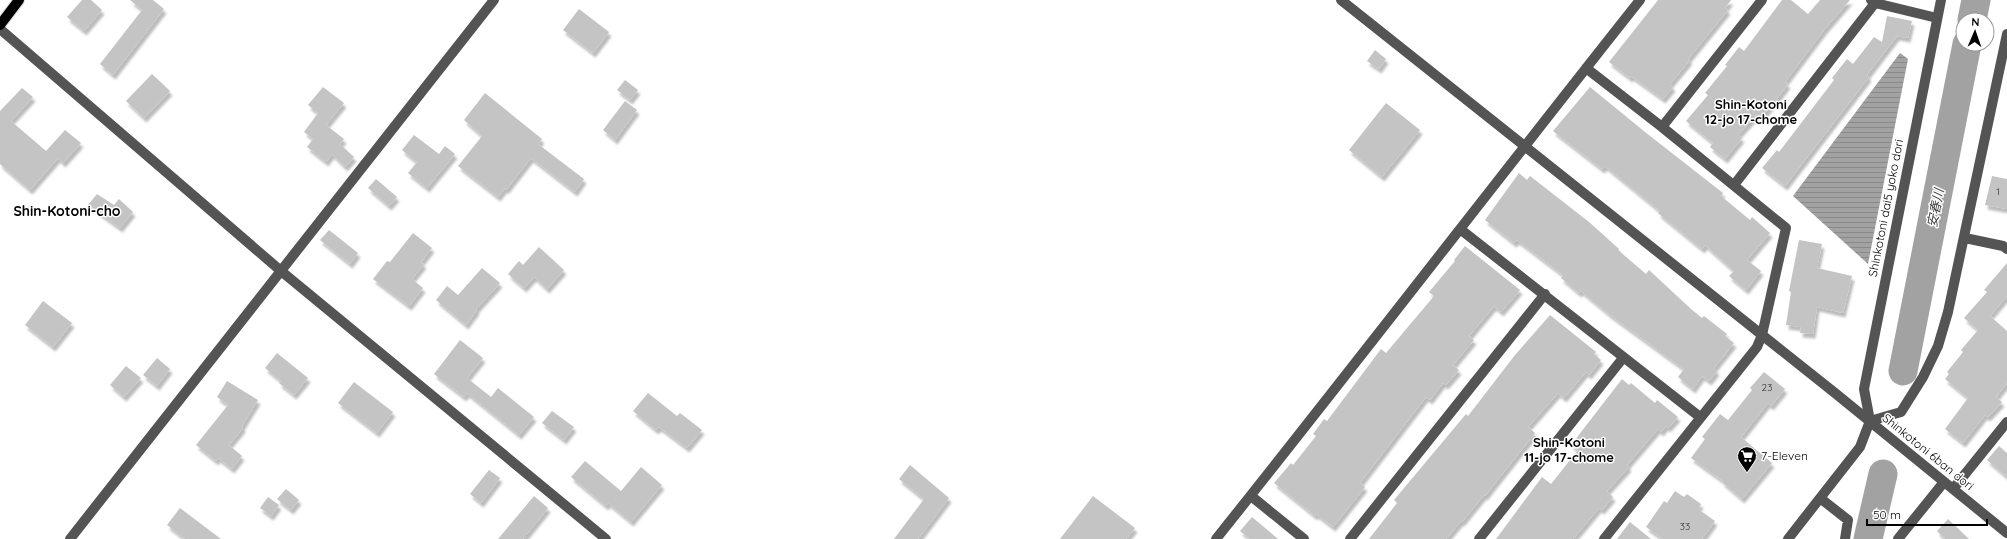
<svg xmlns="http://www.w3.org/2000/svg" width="2007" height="539" viewBox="0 0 2007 539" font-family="Quicksand,'Noto Sans JP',sans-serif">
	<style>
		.water { fill: url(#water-rules) }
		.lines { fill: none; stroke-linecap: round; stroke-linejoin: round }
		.river { stroke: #a2a2a2; stroke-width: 29 }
		.building { fill: #c4c4c4; filter: url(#shadow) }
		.major-casing { stroke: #dbdbdb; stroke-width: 12 }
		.minor { stroke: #545454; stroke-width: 10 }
		.major { stroke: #000; stroke-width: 10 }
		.labels { text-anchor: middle; stroke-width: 3; stroke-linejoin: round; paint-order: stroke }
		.number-label { font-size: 10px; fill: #313131 }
		.street-label { font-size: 12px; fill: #000; stroke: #fff }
		.poi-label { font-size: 12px; fill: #000; stroke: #fff; text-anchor: start }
		.neighbourhood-label { font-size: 13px; font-weight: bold; fill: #000; stroke: #fff }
		.water-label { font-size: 13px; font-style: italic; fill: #434343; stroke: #fff }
		.quarter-label { font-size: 14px; font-weight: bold; fill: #000; stroke: #fff }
	</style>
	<defs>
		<pattern id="water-rules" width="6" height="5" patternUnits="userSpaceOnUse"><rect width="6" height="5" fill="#a2a2a2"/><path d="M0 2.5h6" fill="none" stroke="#8a8a8a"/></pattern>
		<filter id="shadow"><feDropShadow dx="2.5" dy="4.5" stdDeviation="1" flood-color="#0004"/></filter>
	</defs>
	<rect width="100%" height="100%" fill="#fff"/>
	<path class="water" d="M1900,53l8,6 -40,205 -75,-68z"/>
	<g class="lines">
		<path class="river" d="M1972,20l4,-20
			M1903,371l64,-327
			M1868,539l15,-65"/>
	</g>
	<path class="building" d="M82,0h9l11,10 -18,21 -17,-14z
		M130,0h23l11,9 -51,66 -13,-11 42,-54z
		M1658,0h73l-6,8 3,2 -40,49 2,1 -20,24 3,3 -10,12 -32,-23 -1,2 -21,-16z
		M1782,0h9l17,14 12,-14h30l-26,30 -39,52 3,2 -9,12 -18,22 -4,-4 -19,21 4,3 -17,21 -15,-12 3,-4 -27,-22 22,-26 -3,-2 22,-27 -2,-1 14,-18 5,4z
		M579,9l30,23 -16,21 -30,-23z
		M1887,16l25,5 -4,17 -11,-2 -30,39 2,2 -84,109 -23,-18 15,-18 2,2 55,-72 -2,-2 15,-19 6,5 21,-27 8,5z
		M1375,50l11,9 -7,10 -12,-8z
		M152,74l18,17 -26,27 -18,-17z
		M625,80l13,10 -8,10 -13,-10z
		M323,87l21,16 -18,22 18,14 -4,5 14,13 -9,10 -13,-13 -6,8 -19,-15 6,-8 -9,-7 14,-19 -10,-8z
		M1590,87l55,45 78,61 -2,3 29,24 2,-3 18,16 -23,27 14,11 -15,19 -17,-14 5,-5 -29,-26 -3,4 -44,-36 2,-2 -55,-45 -3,3 -49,-38z
		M22,88l11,9 -22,24 35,30 19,-21 16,13 -18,20 -5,-5 -28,32 -30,-26v-53z
		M485,93l57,46 -4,5 46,35 -9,13 -44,-34 -25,32 -1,-2 -7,9 -40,-31 24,-30 -18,-16z
		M625,101l12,9 -22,30 -12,-10z
		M1386,103l34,27 -38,47 -33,-27z
		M414,135l25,19 6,-8 10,8 -28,34 -19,-15 9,-11 -15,-12z
		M1519,173l8,7 3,-4 59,46 30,27 -1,1 28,24 3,-4 42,39 11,9 2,-2 23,18 -2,2 9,7 -20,25 3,3 -8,10 -7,-5 -9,13 -15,-12 6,-8 -74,-54 -29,-24 -2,2 -18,-15 2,-3 -46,-35 -3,3 -29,-23z
		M1992,176l15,3v30l-22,-4z
		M376,179l21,18 -8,9 -21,-18z
		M97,194l17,11 5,-6 14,13 -13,16 -32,-23z
		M329,230l29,23 -8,11 -30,-24z
		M413,233l19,15 -11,14 3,2 -12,15 11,9 -14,18 -36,-27 14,-18 3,1z
		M1799,240l23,4 -5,24 35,8 -9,37 -26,-6 -4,27 -13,-1 1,-6 -15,-2 5,-33 -2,-1z
		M1465,246l55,44 -19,22 -7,-6 -25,30 5,4 -21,25 6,5 -13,15 -3,-2 -13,17 -4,-3 -66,86 5,4 -32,40 -17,-13 -1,2 -41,-33 17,-20 2,2 23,-29 -3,-2 11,-15 3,2 54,-72 5,4 48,-57 -5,-4 26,-31 -1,-1z
		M539,247l25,23 -17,19 -13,-12 -10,11 -16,-14 11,-13 4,4z
		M2007,263v33l-17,20 17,15v52l-11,14 6,5 -14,15 -3,-2 -22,28 -18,-14 23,-31 -23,-19 4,-5 -2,-2 16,-20 -2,-2 17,-20 -14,-12 23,-26 -3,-2z
		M482,268l18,15 -24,26 1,1 -11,15 -30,-25 11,-14 11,9z
		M43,301l29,22 -19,24 -28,-22z
		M1550,315l46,37 -2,2 7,6 -12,15 -3,-3 -22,26 -6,-5 -30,34 7,6 -50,63 -1,-1 -22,27 -1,-1 -15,18h-77l28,-36 -3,-3 72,-86 2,2 47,-61z
		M460,340l23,18 -16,20 24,19 7,-9 36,29 -15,18 -52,-42 -3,4 -30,-23z
		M277,353l31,25 -14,17 -15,-12 2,-2 -16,-13z
		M157,358l13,11 -13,17 -14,-11z
		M126,366l15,12 -17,19 -14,-12z
		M1764,372l21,17 -14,17 -3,-3 -27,34 31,26 -30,36 -20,-17 1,-1 -32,-23 14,-19 -3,-2 18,-23 8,6 24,-30 -2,-2z
		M1622,379l7,6 2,-2 24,20 2,-3 21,17 -10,11 -2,-2 -5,6 -3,-3 -31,36 2,2 -22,24 6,6 -11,13 -3,-2 -26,31h-77l46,-62 9,7 27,-34 -7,-5z
		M227,381l31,19 -16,26 1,2 -14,17 13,11 -10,13 -14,-11 -2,3 -20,-16 32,-40 -11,-8z
		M354,382l39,30 -16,21 -39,-30z
		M648,393l29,23 3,-3 22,17 -15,18 -28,-21 -3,3 -23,-19z
		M552,411l22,16 -10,13 -22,-17z
		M1999,446l8,7v24l-20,-17z
		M585,461l36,30 20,-24 21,18 -31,37 -23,-19 -2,3 -35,-29z
		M910,465l39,33 -31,41h-24l30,-40 -25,-20z
		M489,470l11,8 -19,25 -11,-9z
		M286,489l13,11 -8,10 -14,-11z
		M1675,491l9,6 3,-3 14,10 -3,5 17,12 -13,18h-39l-17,-12 18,-26 3,2z
		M534,496l14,12 -25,31h-25z
		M1093,496l42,32 -9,11h-66z
		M268,497l11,8 -8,11 -11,-8z
		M180,508l41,31h-36l-18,-14z
		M1252,517l26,22h-28l-10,-8z
		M1948,519l21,20h-24l-8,-8z
		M1630,522l21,17h-34z"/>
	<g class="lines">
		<g class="major-casing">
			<path id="major" d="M0,25l19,-25"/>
		</g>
		<path class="minor" d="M1341,0l494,393 172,140
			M1871,0l4,3 62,15
			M0,29l281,242 325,268
			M1586,68l76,59 124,101 -24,107 -5,12 -153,192
			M1662,127l100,-127
			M1734,185l141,-182
			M1460,229l240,188
			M1965,238l38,8 4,3
			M1870,421l31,-9 22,-35 15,-31 10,-34 59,-278
			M1953,489l54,-67
			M1251,496l53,43
			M1820,498l28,22 -3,19
			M70,539l424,-539
			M1216,539c143,-179 282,-360 424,-539
			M1350,539l195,-245
			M1479,539l144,-181
			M1788,539l72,-92 10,-26 -6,-32 77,-389
			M1898,539l46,-57"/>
		<use href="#major" class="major"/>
	</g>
	<defs>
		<g id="supermarket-pin" transform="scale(1)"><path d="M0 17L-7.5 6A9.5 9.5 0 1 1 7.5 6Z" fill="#000" stroke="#fff"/><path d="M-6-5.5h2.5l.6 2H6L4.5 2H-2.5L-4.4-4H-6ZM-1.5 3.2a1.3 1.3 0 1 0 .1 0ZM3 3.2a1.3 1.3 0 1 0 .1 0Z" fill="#fff"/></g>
	</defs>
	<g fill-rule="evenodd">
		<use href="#supermarket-pin" x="1747" y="456"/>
	</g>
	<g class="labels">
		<g class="number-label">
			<text x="1998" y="195">1</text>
			<text x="1767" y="391">23</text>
			<text x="1685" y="530">33</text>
		</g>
		<g class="street-label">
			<text transform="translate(1886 208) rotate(-79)" y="4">Shinkotoni dai5 yoko dori</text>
			<text transform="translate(1928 452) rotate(39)" y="4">Shinkotoni 6ban dori</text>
		</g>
		<g class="poi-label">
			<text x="1761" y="460">7-Eleven</text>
		</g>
		<g class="neighbourhood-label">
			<text x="1751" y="109">Shin-Kotoni<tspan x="1751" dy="15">12-jo 17-chome</tspan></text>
			<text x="1569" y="447">Shin-Kotoni<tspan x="1569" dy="15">11-jo 17-chome</tspan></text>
		</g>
		<g class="water-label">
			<text transform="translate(1935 208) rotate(-79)" y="5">安春川</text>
		</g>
		<g class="quarter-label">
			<text x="67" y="216">Shin-Kotoni-cho</text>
		</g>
	</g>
	<g transform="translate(1975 32) rotate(2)"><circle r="19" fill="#ffffff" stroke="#999999"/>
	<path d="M0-3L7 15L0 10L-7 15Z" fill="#000000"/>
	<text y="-6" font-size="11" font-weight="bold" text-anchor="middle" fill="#000000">N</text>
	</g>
	<path d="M1867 519v6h120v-6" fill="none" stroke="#000000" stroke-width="2"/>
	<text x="1873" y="519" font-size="12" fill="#000000" stroke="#ffffff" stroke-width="3" paint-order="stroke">50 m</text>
</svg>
